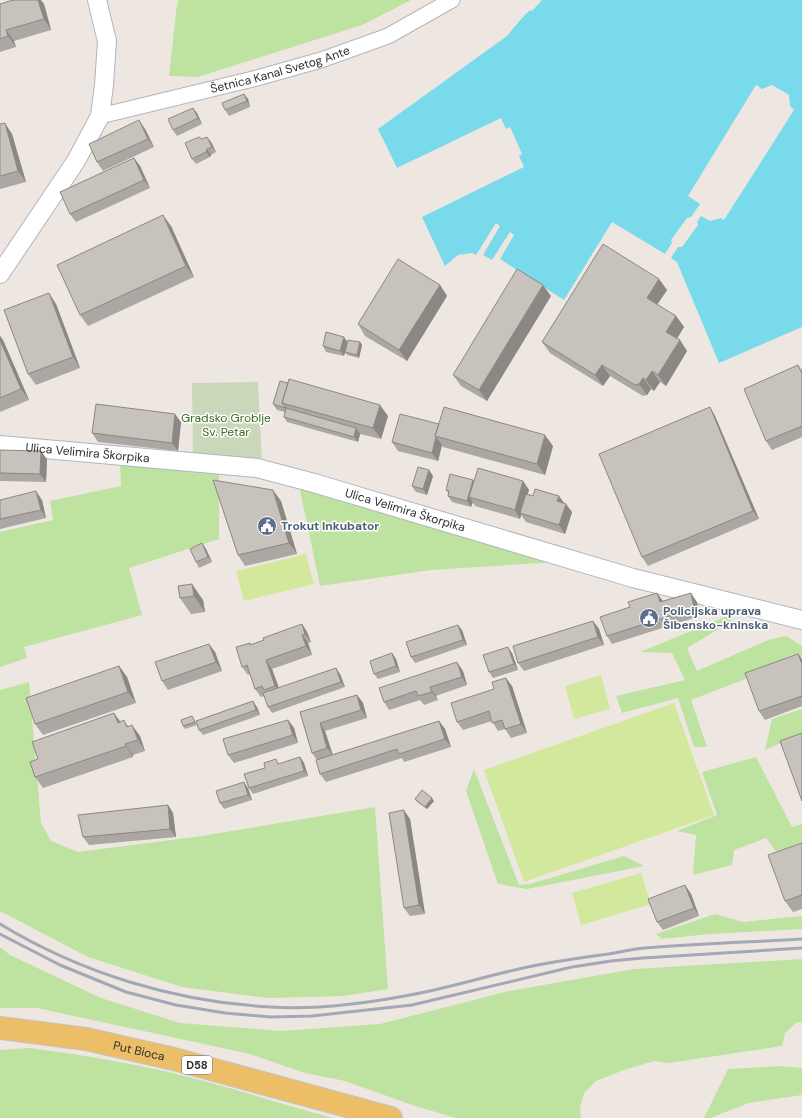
<svg xmlns="http://www.w3.org/2000/svg" width="802" height="1118" font-family="'DM Sans',sans-serif">
  <style>
    .green { fill: #bee2a0 }
    .cemetery { fill: #cbd7b9 }
    .pitch { fill: #d1e89d }
    .water { fill: #79daeb }
    .lines { fill: none; stroke-linecap: round; stroke-linejoin: round }
    .minor-casing { stroke: #b1b5bd; stroke-width: 17 }
    .tertiary-casing { stroke: #b1b5bd; stroke-width: 20 }
    .primary-casing { stroke: #c4c4c4; stroke-width: 24 }
    .minor { stroke: #fff; stroke-width: 15 }
    .tertiary { stroke: #fff; stroke-width: 18 }
    .primary { stroke: #ecbe68; stroke-width: 22 }
    .rail { stroke: #a3a8b7; stroke-width: 3 }
    .wall { fill: #aba7a2 }
    .shaded-wall { fill: #8b8884 }
    .building { fill: #c7c2bc; stroke: #8b8884 }
    .labels { text-anchor: middle; stroke-width: 3; stroke-linejoin: round; paint-order: stroke }
    .shield { fill: #fff; stroke: #6d6d6d; stroke-width: 1 }
    .shield-label { font-size: 11px; font-weight: bold; fill: #2e2e2e }
    .street-label { font-size: 12px; fill: #2e2e2e; stroke: #fff }
    .park-label { font-size: 12px; fill: #376a1e; stroke: #fff }
    .service-label { font-size: 12px; font-weight: bold; fill: #4e5e75; stroke: #fff; text-anchor: start }
  </style>
  <rect width="100%" height="100%" fill="#eee7e1"/>
  <path class="green" d="M179 0H411L362 25 198 77 169 76 177 4Z
    M120 462 219 474V539L129 568 142 615 24 647 27 658 0 667V532L53 520 50 501 121 486Z
    M299 485 555 562 431 570 320 586Z
    M730 615 732 621 687 648 697 671 768 640 786 636 802 646V657L691 700 707 747H694L678 698 622 713 616 696 685 680 672 653 640 652Z
    M29 682 41 823 51 841 78 852 202 836 375 807 388 989 343 996 268 998 182 987 88 957 0 911V690Z
    M802 709V734L765 750 772 719Z
    M756 757 792 827 802 824V845L777 853 766 838 734 850 732 865 693 875 696 835 677 831 717 815 702 772Z
    M474 769 519 885 530 884 624 856 644 866 527 889 498 884 466 791Z
    M715 914 743 922 802 916V929L709 934 662 939 656 934Z
    M0 947 10 955 101 998 180 1023 280 1031 380 1024 509 991 634 969 802 959V1023L797 1022 785 1033 782 1046 669 1063 654 1061 624 1070 596 1081 584 1093 580 1108 581 1118H456L412 1105 345 1081 305 1073 250 1054 37 1008H0Z
    M30 1048C92 1056 155 1067 215 1084 255 1095 294 1108 334 1118H0V1050Z
    M780 1066 802 1068V1095L749 1103 710 1118H704L728 1069Z"/>
  <path class="cemetery" d="M258 382 262 462 193 457 192 383Z"/>
  <path class="pitch" d="M306 554 314 584 244 601 236 571Z
    M601 675 610 709 574 719 565 686Z
    M674 703 714 815 524 882 484 770Z
    M641 873 651 904 581 925 572 893Z"/>
  <path class="water" d="M542 0H802V327L719 363 677 262 671 258 678 247H682L698 225 697 222 701 216 710 221 721 218 724 220 794 110 790 106 789 95 772 85 762 89 756 85 688 196 700 204 691 217 687 218 671 240 672 243 665 254 612 222 564 300 500 259 514 235 510 232 492 260 483 255 500 226 496 223 476 255 472 253 458 255 445 266 422 217 524 167 519 156 522 154 510 127 506 129 501 118 397 168 378 129 507 36 522 18 530 10 532 11Z"/>
  <g class="lines">
    <g class="minor-casing">
      <g id="minor">
        <path id="s1" d="M100 116 257 78 321 60 388 36 452 0"/>
      </g>
    </g>
    <g class="tertiary-casing">
      <g id="tertiary">
        <path d="M0 274 76 161 100 116 104 85 107 41 97 0"/>
        <path id="s2" d="M0 445 257 468 314 483 633 578 802 620"/>
      </g>
    </g>
    <g class="primary-casing">
      <g id="primary">
        <path id="s3" d="M0 1028 86 1039 174 1059 391 1118"/>
      </g>
    </g>
    <use href="#minor" class="minor"/>
    <use href="#tertiary" class="tertiary"/>
    <use href="#primary" class="primary"/>
    <path class="rail" d="M0 924C81 973 175 1002 270 1007 313 1010 368 1003 410 995 455 987 498 972 543 964 565 960 586 957 608 954 620 952 633 949 645 948 697 944 750 942 802 939
      M0 934 60 965 126 992 176 1005 225 1013 271 1017 312 1016 412 1005 572 967 611 961 643 958 802 948"/>
  </g>
  <path class="wall" d="M0 4H44L51 30 14 41 16 47 0 52Z
    M244 94 248 99 250 107 229 116 225 110Z
    M197 113 202 124 177 136 173 130Z
    M0 124 12 134 26 182 0 189Z
    M145 129 154 147 103 171 97 162Z
    M202 139 211 142 216 152 211 155 210 157 196 164 192 159Z
    M134 158 140 166 150 188 76 222 70 214Z
    M171 226 194 277 88 326 80 315Z
    M659 279 667 290 657 305 676 316 684 327 677 339 680 340 687 351 666 386 660 382 654 391 651 389 647 395 643 396 610 376 603 386 550 353 542 342Z
    M440 285 447 296 407 361 365 336 358 324Z
    M551 296 487 401 461 386 453 375Z
    M56 304 80 368 36 385 28 374Z
    M0 336 3 340 29 400 0 412Z
    M344 337 347 342H360L362 345 359 358 347 355 345 352 344 356 326 352 323 346Z
    M798 365 801 370 802 367V437L772 450 766 441Z
    M280 381 388 416 381 439 360 434 358 442 287 422 284 417 285 412 277 410 273 404Z
    M710 407 715 416 759 519 648 566 642 557Z
    M181 422 178 451 98 442 92 433Z
    M439 424 553 446 545 475 443 447 442 445 438 461 398 451 392 442Z
    M0 450 47 459 46 482 0 481Z
    M429 470 433 476 427 495 416 492 412 486Z
    M473 480 474 482 523 481 529 490 527 494 564 503 572 512 565 534 526 522 521 515 520 519 475 506 473 502 471 507 452 502 448 496 449 494 446 490Z
    M0 500H42L46 518 0 529Z
    M281 501 297 554 245 566 238 555Z
    M202 543 206 549 212 562 199 568 196 562Z
    M178 586 203 600 205 612 191 614 180 598Z
    M663 601 697 602 700 616 612 644 607 636Z
    M593 621 599 629 604 645 524 671 518 663Z
    M302 624 307 632 311 642 308 643 312 655 272 669 279 688 340 674 345 687 272 713 268 707 264 696 261 697 255 689 250 674 248 675 242 667 251 645 264 640Z
    M462 630 467 645 415 663 411 657Z
    M215 652 222 671 168 690 162 681Z
    M392 653 396 659 400 672 378 679 374 674Z
    M512 653 518 670 493 678 489 672Z
    M802 659V706L765 720 759 711Z
    M119 666 127 677 136 703 43 735 35 724Z
    M463 671 467 685 436 696 438 700 424 705 420 700 389 710 384 702Z
    M512 686 527 733 511 738 505 729 498 731 492 721 463 730 457 722Z
    M357 695 363 703 367 718 325 731 333 755 439 721 445 729 451 747 404 762 402 758 326 782 320 774 317 760 312 753 300 712Z
    M257 707 260 715 203 735 199 730Z
    M194 719 197 725 185 729 183 726Z
    M124 720 128 726 140 736 145 751 133 755V757L43 788 35 777 38 759Z
    M288 720 294 728 298 743 234 763 228 755Z
    M300 757 304 763 308 776 253 794 249 788 280 764Z
    M248 788 252 800 224 809 220 803Z
    M415 799 434 801 427 809 417 802Z
    M168 805 173 813 176 837 89 845 83 837Z
    M410 819 425 914 410 916 404 908Z
    M802 843V909L793 912 785 901Z
    M685 885 691 894 699 916 663 930 657 922Z"/>
  <path class="shaded-wall" d="M38 0H41L44 4 51 30 44 19Z
    M6 30 14 41 16 47 8 36Z
    M244 94 248 99 250 107 247 101Z
    M193 108 197 113 202 124 198 118Z
    M139 120 145 129 154 147 148 139Z
    M5 123 12 134 26 182 18 171Z
    M207 137 211 142 216 152 212 147Z
    M207 149 211 155 210 157 206 152Z
    M134 158 140 166 150 188 144 180Z
    M163 215 171 226 194 277 186 266Z
    M659 279 667 290 654 309 647 298Z
    M440 285 447 296 407 361 399 350Z
    M543 285 551 296 487 401 479 390Z
    M49 293 56 304 80 368 73 357Z
    M676 316 684 327 674 343 666 332Z
    M0 336 3 340 29 400 21 389 0 340Z
    M344 337 348 343 344 356 340 351Z
    M680 340 687 351 666 386 658 375Z
    M360 342 362 345 359 358 357 355Z
    M602 365 610 376 603 386 595 375Z
    M652 371 660 382 654 391 646 380Z
    M643 378 651 389 647 395 639 384Z
    M380 405 388 416 381 439 373 428Z
    M710 407 715 416 759 519 753 511Z
    M175 414 181 422 178 451 172 443Z
    M356 428 360 434 358 442 354 437Z
    M545 435 553 446 545 475 537 464Z
    M436 437 442 445 438 461 432 453Z
    M41 451 47 459 46 482 40 474Z
    M429 470 433 476 427 495 423 489Z
    M473 480 477 486 469 497 473 502 471 507 467 501Z
    M523 481 529 490 522 514 520 513 521 515 520 519 515 510Z
    M273 490 281 501 297 554 289 543Z
    M36 491 42 500 46 518 41 510Z
    M559 496 565 504 557 501Z
    M566 504 572 512 565 534 559 525Z
    M202 543 206 549 212 562 208 557Z
    M192 584 203 600 205 612 194 596Z
    M657 593 663 601 666 611 660 602Z
    M691 593 697 602 700 616 694 608Z
    M593 621 599 629 604 645 598 637Z
    M302 624 307 632 311 642 305 634Z
    M458 625 462 630 467 645 463 640Z
    M302 635 308 643 312 655 306 646Z
    M209 644 215 652 222 671 216 662Z
    M508 647 512 653 518 670 514 664Z
    M392 653 396 659 400 672 396 666Z
    M798 654 802 659V664Z
    M266 660 272 669 281 694 275 686Z
    M457 662 463 671 467 685 462 677Z
    M119 666 127 677 136 703 128 692Z
    M336 668 340 674 345 687 341 682Z
    M506 678 512 686 527 733 521 724Z
    M430 687 436 696 438 700 432 692Z
    M357 695 363 703 367 718 361 710Z
    M253 701 257 707 260 715 256 710Z
    M114 713 122 724 118 723Z
    M288 720 294 728 298 743 293 735Z
    M439 721 445 729 451 747 445 739Z
    M320 723 325 731 333 756 327 748Z
    M132 725 140 736 145 751 138 740Z
    M125 744 133 755V757L126 746Z
    M300 757 304 763 308 776 304 771Z
    M244 782 248 788 252 800 248 795Z
    M432 798 434 801 427 809 425 807Z
    M168 805 173 813 176 837 170 829Z
    M404 810 410 819 425 914 419 905Z
    M685 885 691 894 699 916 694 908Z"/>
  <path class="building" d="M13 0H38L44 19 6 30 8 36 0 39V4Z
    M244 94 247 101 225 110 222 103Z
    M193 108 198 118 173 130 168 119Z
    M139 120 148 139 97 162 89 144Z
    M5 123 18 171 0 176V124Z
    M199 137 202 139 207 137 212 147 207 149 206 152 192 159 185 143Z
    M134 158 144 180 70 214 60 192Z
    M163 215 186 266 80 315 57 265Z
    M603 244 659 279 647 298 676 316 666 332 680 340 658 375 652 371 646 380 643 378 639 384 635 385 602 365 595 375 542 342Z
    M398 259 440 285 399 350 358 324Z
    M517 269 543 285 479 390 453 375Z
    M49 293 73 357 28 374 4 310Z
    M326 332 344 337 340 351 323 346Z
    M0 340 21 389 0 398Z
    M348 340 360 342 357 355 345 352Z
    M798 365 802 374V426L766 441 744 389Z
    M289 379 380 405 373 428 282 403Z
    M280 381 288 383 282 403 286 408 273 404Z
    M96 404 175 414 172 443 92 433Z
    M444 407 545 435 537 464 435 436Z
    M710 407 753 511 642 557 599 454Z
    M286 408 356 428 354 437 284 417Z
    M400 414 439 424 435 436 436 437 432 453 392 442Z
    M0 450 41 451 40 474 0 473Z
    M418 467 429 470 423 489 412 486Z
    M478 468 523 481 515 510 469 497Z
    M450 474 473 480 467 501 448 496 449 491 446 490Z
    M213 480 273 490 289 543 238 555Z
    M535 489 559 496 557 501 566 504 559 525 520 513 526 494 533 496Z
    M36 491 41 510 0 519V500Z
    M202 543 208 557 196 562 190 549Z
    M192 584 194 596 180 598 178 586Z
    M657 593 660 602 691 593 694 608 607 636 600 617 630 607 628 602Z
    M593 621 598 637 518 663 513 646Z
    M302 624 305 634 302 635 306 646 266 660 275 686 264 690 262 686 255 689 247 665 242 667 236 647 250 643V645L264 640 263 638Z
    M458 625 463 640 411 657 406 642Z
    M209 644 216 662 162 681 155 662Z
    M508 647 514 664 489 672 483 655Z
    M392 653 396 666 374 674 370 661Z
    M798 654 802 664V696L759 711 745 673Z
    M457 662 462 677 430 687 432 692 418 696 416 691 384 702 379 688Z
    M119 666 128 692 35 724 26 698Z
    M336 668 341 682 268 707 263 693Z
    M506 678 521 724 505 729 502 720 492 723 489 711 457 722 451 703 494 689 492 682Z
    M357 695 361 710 320 723 327 748 312 753 300 712Z
    M253 701 256 710 199 730 196 721Z
    M114 713 118 723 124 720 127 727 132 725 138 740 125 744 126 746 35 777 30 762 38 759 32 742Z
    M192 716 195 722 183 726 181 720Z
    M288 720 293 735 228 755 223 739Z
    M439 721 445 739 399 754 397 749 320 774 316 760Z
    M802 733V801L780 741Z
    M300 757 304 771 249 788 244 774 265 768 264 763 276 759 278 764Z
    M244 782 248 795 220 803 216 791Z
    M422 790 432 798 425 807 415 799Z
    M168 805 170 829 83 837 78 815Z
    M404 810 419 905 404 908 389 813Z
    M802 843V895L785 901 768 855Z
    M685 885 694 908 657 922 648 899Z"/>
  <defs>
    <g id="civic-disc" transform="scale(1)"><circle r="9.5" fill="#5c6f8a" stroke="#fff"/><path d="M-.6-6.5H3V-4.5H.6V-3L4-1V1h2V6H-6V1h2V-1L-.6-3ZM-1.2 2.5V6h2.4V2.5Z" fill="#fff"/></g>
  </defs>
  <g fill-rule="evenodd">
    <use href="#civic-disc" x="267" y="526"/>
    <use href="#civic-disc" x="649" y="618"/>
  </g>
  <g class="labels">
    <rect class="shield" x="182" y="1056" width="30" height="18" rx="3"/>
    <g class="shield-label">
      <text x="197" y="1069">D58</text>
    </g>
    <g class="street-label">
      <text dy="4" stroke="none"><textPath href="#s1" startOffset="186">Šetnica Kanal Svetog Ante</textPath></text>
      <text dy="4" stroke="none"><textPath href="#s2" startOffset="88">Ulica Velimira Škorpika</textPath></text>
      <text dy="4" stroke="none"><textPath href="#s2" startOffset="412">Ulica Velimira Škorpika</textPath></text>
      <text dy="4" stroke="none"><textPath href="#s3" startOffset="141">Put Bioca</textPath></text>
    </g>
    <g class="park-label">
      <text x="226" y="422">Gradsko Groblje<tspan x="226" dy="14">Sv. Petar</tspan></text>
    </g>
    <g class="service-label">
      <text x="281" y="530">Trokut Inkubator</text>
      <text x="663" y="615">Policijska uprava<tspan x="663" dy="14">Šibensko-kninska</tspan></text>
    </g>
  </g>
</svg>
